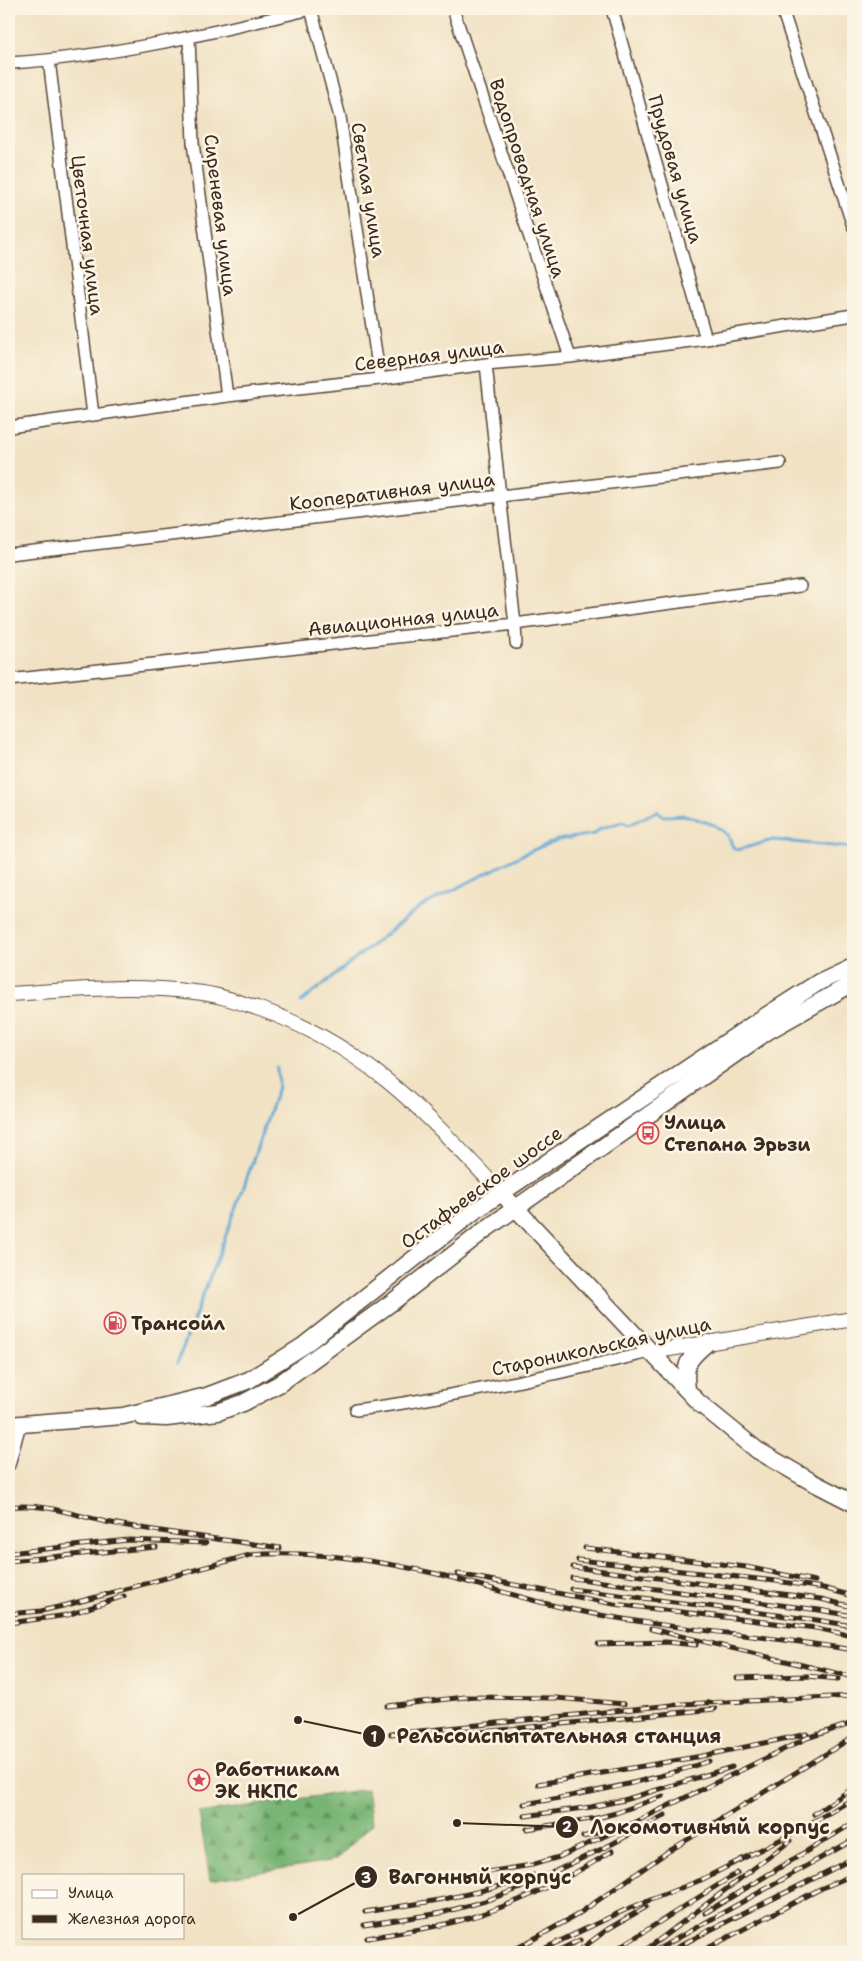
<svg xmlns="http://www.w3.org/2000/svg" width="862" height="1961" font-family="'Shantell Sans',sans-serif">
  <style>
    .forest { fill: url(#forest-firs); stroke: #5a7049 }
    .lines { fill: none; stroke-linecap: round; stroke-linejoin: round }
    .stream { stroke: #5ea8d6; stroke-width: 3 }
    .minor-casing { stroke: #564637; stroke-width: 14 }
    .tertiary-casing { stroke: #564637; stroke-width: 16 }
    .secondary-casing { stroke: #564637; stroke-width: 19 }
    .minor { stroke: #fff; stroke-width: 11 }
    .tertiary { stroke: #fff; stroke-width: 14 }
    .secondary { stroke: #fff; stroke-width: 16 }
    .rail-casing { stroke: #3b2a1e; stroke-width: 5 }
    .rail { stroke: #fcf5e5; stroke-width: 3; stroke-dasharray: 9; stroke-linecap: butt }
    .labels { text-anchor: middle; stroke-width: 5; stroke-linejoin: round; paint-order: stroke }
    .street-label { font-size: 19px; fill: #3b2a1e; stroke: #fcf5e5 }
    .poi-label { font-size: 19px; font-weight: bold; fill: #3b2a1e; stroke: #fcf5e5; text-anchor: start }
    .leader { fill: none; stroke: #3b2a1e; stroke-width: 2 }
    .callout-dot { fill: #3b2a1e; stroke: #fcf5e5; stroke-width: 2 }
    .mark-label { font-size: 15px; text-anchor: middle; font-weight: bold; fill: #fff }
    .callout-label { font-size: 20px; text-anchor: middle; font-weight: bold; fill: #3b2a1e; stroke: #fcf5e5; stroke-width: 5; stroke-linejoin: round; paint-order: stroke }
  </style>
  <defs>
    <pattern id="forest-firs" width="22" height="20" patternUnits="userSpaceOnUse" patternTransform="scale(1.25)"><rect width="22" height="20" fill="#78b574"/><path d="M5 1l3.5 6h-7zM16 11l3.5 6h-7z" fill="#64935f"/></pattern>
  </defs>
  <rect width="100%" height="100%" fill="#fcf5e5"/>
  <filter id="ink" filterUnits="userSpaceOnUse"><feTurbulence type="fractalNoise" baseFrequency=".02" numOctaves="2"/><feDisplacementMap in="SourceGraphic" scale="10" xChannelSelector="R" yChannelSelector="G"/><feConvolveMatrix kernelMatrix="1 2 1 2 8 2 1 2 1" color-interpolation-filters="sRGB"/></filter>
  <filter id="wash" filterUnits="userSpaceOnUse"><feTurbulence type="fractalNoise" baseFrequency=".0096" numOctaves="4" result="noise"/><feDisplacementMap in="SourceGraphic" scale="20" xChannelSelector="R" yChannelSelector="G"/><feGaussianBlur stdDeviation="1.12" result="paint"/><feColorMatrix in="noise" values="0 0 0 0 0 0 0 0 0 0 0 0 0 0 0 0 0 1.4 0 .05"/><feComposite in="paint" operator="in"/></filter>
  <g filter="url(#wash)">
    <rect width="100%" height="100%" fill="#f1e2c4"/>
    <path class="forest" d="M367 1789 372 1824 336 1860 210 1880 199 1813Z"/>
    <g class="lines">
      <path class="stream" d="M301 1002 420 907 524 854 557 840 594 834 601 828 622 822 629 825 657 811 664 816 685 815 714 825 728 835 733 847 737 850 773 840 853 848
        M177 1363 240 1198 278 1087 277 1068"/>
    </g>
  </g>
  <g filter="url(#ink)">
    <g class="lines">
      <g class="minor-casing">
        <path id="minor" d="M311 9 340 117 380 379
          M453 9 570 357
          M612 9 706 339
          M782 9 853 226
          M189 38 193 143 227 396
          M49 60 93 415
          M9 63C111 57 211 33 311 9
          M486 364 500 496 515 624 516 643
          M9 427 227 396 380 379 486 364 570 357 706 339 853 315
          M9 554 780 463
          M9 680 515 624 800 586
          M356 1410C456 1397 553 1374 651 1352
          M9 1465 20 1424"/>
      </g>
      <g class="tertiary-casing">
        <path id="tertiary" d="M9 994C71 990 132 984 194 992 216 994 236 1001 257 1008 364 1044 426 1113 501 1193
          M651 1352 853 1319"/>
      </g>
      <g class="secondary-casing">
        <path id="secondary" d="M508 1200 698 1402 757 1450 812 1482 853 1503
          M687 1390C684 1364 687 1360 707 1343
          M142 1417 166 1418 218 1412 243 1403 279 1384 395 1300 486 1229 768 1031 853 983
          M9 1425 123 1416 207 1396 249 1380 303 1346 472 1213 531 1173 761 1019 819 982 853 966"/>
      </g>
      <use href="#minor" class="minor"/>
      <use href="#tertiary" class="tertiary"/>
      <use href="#secondary" class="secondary"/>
      <g class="rail-casing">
        <path id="rail" d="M9 1507C41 1502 75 1515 106 1522 164 1533 222 1539 280 1548
          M585 1548 746 1567 815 1581
          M9 1553 128 1540 206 1543
          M578 1560 776 1581 823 1588 853 1596
          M9 1561 156 1547
          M573 1567 821 1599 853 1607
          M458 1574 614 1604 816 1628 853 1636
          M572 1578 819 1610 853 1616
          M571 1589 817 1620 853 1626
          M9 1614 41 1611 67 1605 250 1555C312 1550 376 1560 437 1574 480 1584 522 1599 565 1608 660 1629 758 1634 853 1650
          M9 1623 68 1615 124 1596
          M651 1629 853 1677
          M598 1644 666 1642 696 1645
          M737 1678 806 1676 838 1679
          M387 1706 465 1697 556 1698 624 1704
          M391 1734 682 1704 853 1696
          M419 1738 715 1709
          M538 1784 702 1756 807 1734
          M524 1804C587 1794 648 1782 709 1761
          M814 1814 853 1788
          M525 1816 591 1807 624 1800 732 1767
          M527 1829 597 1818 616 1813 663 1796
          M583 1837 609 1829
          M435 1880 532 1865 559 1857 629 1825 807 1738 853 1723
          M365 1912C423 1903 479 1895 533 1875
          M705 1913 853 1823
          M364 1925 441 1913 485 1901 518 1889 612 1844 665 1815
          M367 1938C396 1933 426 1929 454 1922 508 1909 566 1880 612 1851
          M510 1952 577 1915 666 1853 853 1737
          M537 1952 625 1910 701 1880 799 1830 853 1799
          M555 1952 580 1940
          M577 1952 608 1929 646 1907
          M612 1952 737 1873
          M643 1952 790 1841
          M653 1952 853 1840
          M669 1952C729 1918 793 1891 853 1858
          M700 1952 820 1889 853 1875"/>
      </g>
      <use href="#rail" class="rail"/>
    </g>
  </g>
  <defs>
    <g id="bus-ring" transform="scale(1.125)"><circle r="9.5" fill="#fcf5e5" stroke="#d1495b" stroke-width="1.5"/><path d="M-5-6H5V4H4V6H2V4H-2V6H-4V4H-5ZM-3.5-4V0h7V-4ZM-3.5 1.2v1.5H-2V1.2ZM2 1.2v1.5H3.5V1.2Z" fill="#d1495b"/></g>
    <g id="fuel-ring" transform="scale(1.125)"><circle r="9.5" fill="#fcf5e5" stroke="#d1495b" stroke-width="1.5"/><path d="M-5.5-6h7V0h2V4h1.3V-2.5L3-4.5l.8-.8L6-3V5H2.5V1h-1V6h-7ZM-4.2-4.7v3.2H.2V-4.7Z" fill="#d1495b"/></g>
    <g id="sight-ring" transform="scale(1.125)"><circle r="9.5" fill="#fcf5e5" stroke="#d1495b" stroke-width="1.5"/><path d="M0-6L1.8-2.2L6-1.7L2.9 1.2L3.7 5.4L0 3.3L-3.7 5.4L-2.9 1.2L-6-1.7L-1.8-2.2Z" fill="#d1495b"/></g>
  </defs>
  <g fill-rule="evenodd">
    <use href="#bus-ring" x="648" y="1133"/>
    <use href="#fuel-ring" x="115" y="1323"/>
    <use href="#sight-ring" x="199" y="1780"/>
  </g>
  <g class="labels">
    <g class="street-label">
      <text transform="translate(676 169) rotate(74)" y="7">Прудовая улица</text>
      <text transform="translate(528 178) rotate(72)" y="7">Водопроводная улица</text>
      <text transform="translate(369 190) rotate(81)" y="7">Светлая улица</text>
      <text transform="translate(221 215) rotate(83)" y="7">Сиреневая улица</text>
      <text transform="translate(88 235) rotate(83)" y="7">Цветочная улица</text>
      <text transform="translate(429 355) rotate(-7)" y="7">Северная улица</text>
      <text transform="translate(392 491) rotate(-7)" y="7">Кооперативная улица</text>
      <text transform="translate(403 619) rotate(-6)" y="7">Авиационная улица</text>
      <text transform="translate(481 1187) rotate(-36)" y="7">Остафьевское шоссе</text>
      <text transform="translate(601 1346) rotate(-12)" y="7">Староникольская улица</text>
    </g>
    <g class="poi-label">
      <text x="664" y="1129">Улица<tspan x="664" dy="22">Степана Эрьзи</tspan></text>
      <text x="131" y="1330">Трансойл</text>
      <text x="215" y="1776">Работникам<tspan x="215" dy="22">ЭК НКПС</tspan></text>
    </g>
  </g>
  <path class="leader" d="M298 1720L374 1736M457 1823L567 1827M293 1917L366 1877"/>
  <g class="callout-dot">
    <circle cx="298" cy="1720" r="5"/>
    <circle cx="457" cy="1823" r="5"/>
    <circle cx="293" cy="1917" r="5"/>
    <circle cx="374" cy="1736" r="12"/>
    <circle cx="567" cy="1827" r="12"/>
    <circle cx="366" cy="1877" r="12"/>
  </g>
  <g class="mark-label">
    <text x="374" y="1742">1</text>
    <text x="567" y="1832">2</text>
    <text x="366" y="1883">3</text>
  </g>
  <g class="callout-label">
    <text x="559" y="1743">Рельсоиспытательная станция</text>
    <text x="710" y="1834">Локомотивный корпус</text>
    <text x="480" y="1884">Вагонный корпус</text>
  </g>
  <rect width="862" height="1961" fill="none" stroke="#fcf5e5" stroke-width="30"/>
  <rect x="22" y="1874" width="162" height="65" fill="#fcf5e5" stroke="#afa495"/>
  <rect x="32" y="1890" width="25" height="8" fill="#ffffff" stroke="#afa495"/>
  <text x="68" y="1898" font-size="15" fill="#3b2a1e">Улица</text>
  <rect x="32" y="1915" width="25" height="8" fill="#3b2a1e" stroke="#afa495"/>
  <text x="68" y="1924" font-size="15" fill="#3b2a1e">Железная дорога</text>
</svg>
